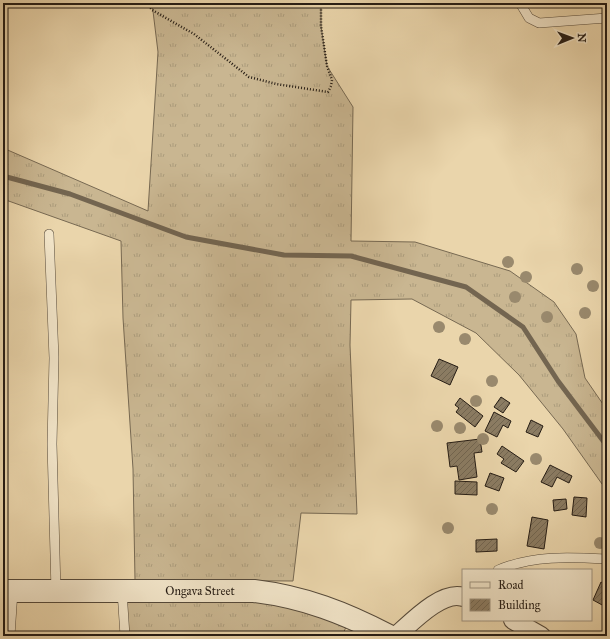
<svg xmlns="http://www.w3.org/2000/svg" width="610" height="639" font-family="'IM FELL Great Primer',serif">
  <style>
    .grass { fill: url(#grass-tufts); stroke: #776952 }
    .lines { fill: none; stroke-linecap: round; stroke-linejoin: round }
    .stream { stroke: #736550; stroke-width: 5 }
    .building { fill: url(#building-hatch); stroke: #251c14 }
    .service-casing { stroke: #564a3a; stroke-width: 10 }
    .minor-casing { stroke: #564a3a; stroke-width: 20 }
    .tertiary-casing { stroke: #564a3a; stroke-width: 24 }
    .path { stroke: #251c14; stroke-width: 2.5; stroke-dasharray: 1 2; stroke-linecap: butt }
    .service { stroke: #f1e4c8; stroke-width: 9 }
    .minor { stroke: #f1e4c8; stroke-width: 18 }
    .tertiary { stroke: #f1e4c8; stroke-width: 22 }
    .tree { fill: #99896d }
    .labels { text-anchor: middle; stroke-width: 4; stroke-linejoin: round; paint-order: stroke }
    .street-label { font-size: 12px; fill: #251c14; stroke: #f1e4c8 }
  </style>
  <defs>
    <pattern id="grass-tufts" width="24" height="20" patternUnits="userSpaceOnUse"><rect width="24" height="20" fill="#c9b691"/><path d="M3 7l-1-3M5 7V3M7 7l1-3M15 17l-1-3M17 17v-4M19 17l1-3" fill="none" stroke="#ac9c7c"/></pattern>
    <pattern id="building-hatch" width="6" height="6" patternUnits="userSpaceOnUse"><rect width="6" height="6" fill="#8b7c63"/><path d="M-1 1l2-2M0 6l6-6M5 7l2-2" fill="none" stroke="#716550"/></pattern>
  </defs>
  <rect width="100%" height="100%" fill="#ead5ab"/>
  <filter id="stains"><feTurbulence type="fractalNoise" baseFrequency=".005" numOctaves="4"/><feColorMatrix values="0 0 0 0 .2 0 0 0 0 .09 0 0 0 0 .02 0 0 0 .5 -.17"/></filter>
  <radialGradient id="worn" r=".72"><stop offset=".6" stop-color="#630" stop-opacity="0"/><stop offset="1" stop-color="#630" stop-opacity=".3"/></radialGradient>
  <path class="grass" d="M152 3H321V26L327 66 353 107 351 241 415 242 510 271 554 302 576 334 585 378 607 410V491L563 429 519 375 476 333 412 299 351 300 350 345 357 514 301 513 293 581 135 580 133 469 123 318 121 241 3 199V148L148 211 158 52Z
    M122 591H254L351 616 342 636H125Z"/>
  <g class="lines">
    <path class="stream" d="M3 176 70 194 186 237 284 255 351 256 466 287 523 327 558 381 607 446"/>
  </g>
  <path class="building" d="M439 359 458 367 450 385 431 376Z
    M501 397 510 403 503 413 494 407Z
    M460 398 483 416 475 427 456 412 459 408 455 405Z
    M494 412 511 421 508 428 503 425 497 437 485 431Z
    M531 420 543 426 538 437 526 432Z
    M480 439 482 452 474 453 477 477 459 480 457 466 450 467 447 443Z
    M502 446 524 461 516 472 501 463 504 459 497 454Z
    M550 465 572 476 569 483 557 477 552 487 541 482Z
    M490 473 504 478 499 491 485 486Z
    M455 481 477 482V495L455 494Z
    M574 497 587 498 586 517 572 515Z
    M566 499 567 509 554 511 553 500Z
    M532 517 548 520 544 549 527 546Z
    M497 539V551L476 552V540Z
    M601 582 607 585V599L604 606 593 600Z"/>
  <g class="lines">
    <g class="service-casing">
      <path id="service" d="M520 3 529 18 539 23 607 18
        M49 234 54 358 52 444 56 591
        M498 570C533 555 569 557 607 559
        M122 591 125 636
        M10 636 13 591"/>
    </g>
    <g class="minor-casing">
      <path id="minor" d="M513 620 541 636
        M396 636C411 623 442 590 463 597"/>
    </g>
    <g class="tertiary-casing">
      <path id="tertiary" d="M3 591H254C304 597 345 613 389 636"/>
    </g>
    <path class="path" d="M147 3 152 10 194 34 249 77 276 84 328 92 331 86 332 80 327 66 321 26V3"/>
    <use href="#service" class="service"/>
    <use href="#minor" class="minor"/>
    <use href="#tertiary" class="tertiary"/>
  </g>
  <g class="tree">
    <circle cx="508" cy="262" r="6"/>
    <circle cx="577" cy="269" r="6"/>
    <circle cx="526" cy="277" r="6"/>
    <circle cx="593" cy="286" r="6"/>
    <circle cx="515" cy="297" r="6"/>
    <circle cx="585" cy="313" r="6"/>
    <circle cx="547" cy="317" r="6"/>
    <circle cx="439" cy="327" r="6"/>
    <circle cx="465" cy="339" r="6"/>
    <circle cx="492" cy="381" r="6"/>
    <circle cx="476" cy="401" r="6"/>
    <circle cx="437" cy="426" r="6"/>
    <circle cx="460" cy="428" r="6"/>
    <circle cx="483" cy="439" r="6"/>
    <circle cx="536" cy="459" r="6"/>
    <circle cx="492" cy="509" r="6"/>
    <circle cx="448" cy="528" r="6"/>
    <circle cx="600" cy="543" r="6"/>
  </g>
  <g class="labels">
    <g class="street-label">
      <text x="200" y="595">Ongava Street</text>
    </g>
  </g>
  <rect width="610" height="639" fill="none" stroke="#ead5ab" stroke-width="16"/>
  <rect x="4" y="4" width="602" height="631" fill="none" stroke="#251c14" stroke-width="2"/>
  <rect x="8" y="8" width="594" height="623" fill="none" stroke="#251c14"/>
  <rect x="462" y="569" width="130" height="52" fill="#f1e4c8" stroke="#9f9480"/>
  <rect x="470" y="582" width="20" height="6" fill="#f1e4c8" stroke="#9f9480"/>
  <text x="498" y="589" font-size="12" fill="#251c14">Road</text>
  <rect x="470" y="599" width="20" height="12" fill="url(#building-hatch)" stroke="#9f9480"/>
  <text x="498" y="609" font-size="12" fill="#251c14">Building</text>
  <g transform="translate(572 38) rotate(89)" stroke="#f1e4c8" stroke-width="3" paint-order="stroke">
  <path d="M0-3L7 15L0 10L-7 15Z" fill="#251c14"/>
  <text y="-6" font-size="11" font-weight="bold" text-anchor="middle" fill="#251c14">N</text>
  </g>
  <rect width="100%" height="100%" filter="url(#stains)"/>
  <rect width="100%" height="100%" fill="url(#worn)"/>
</svg>
